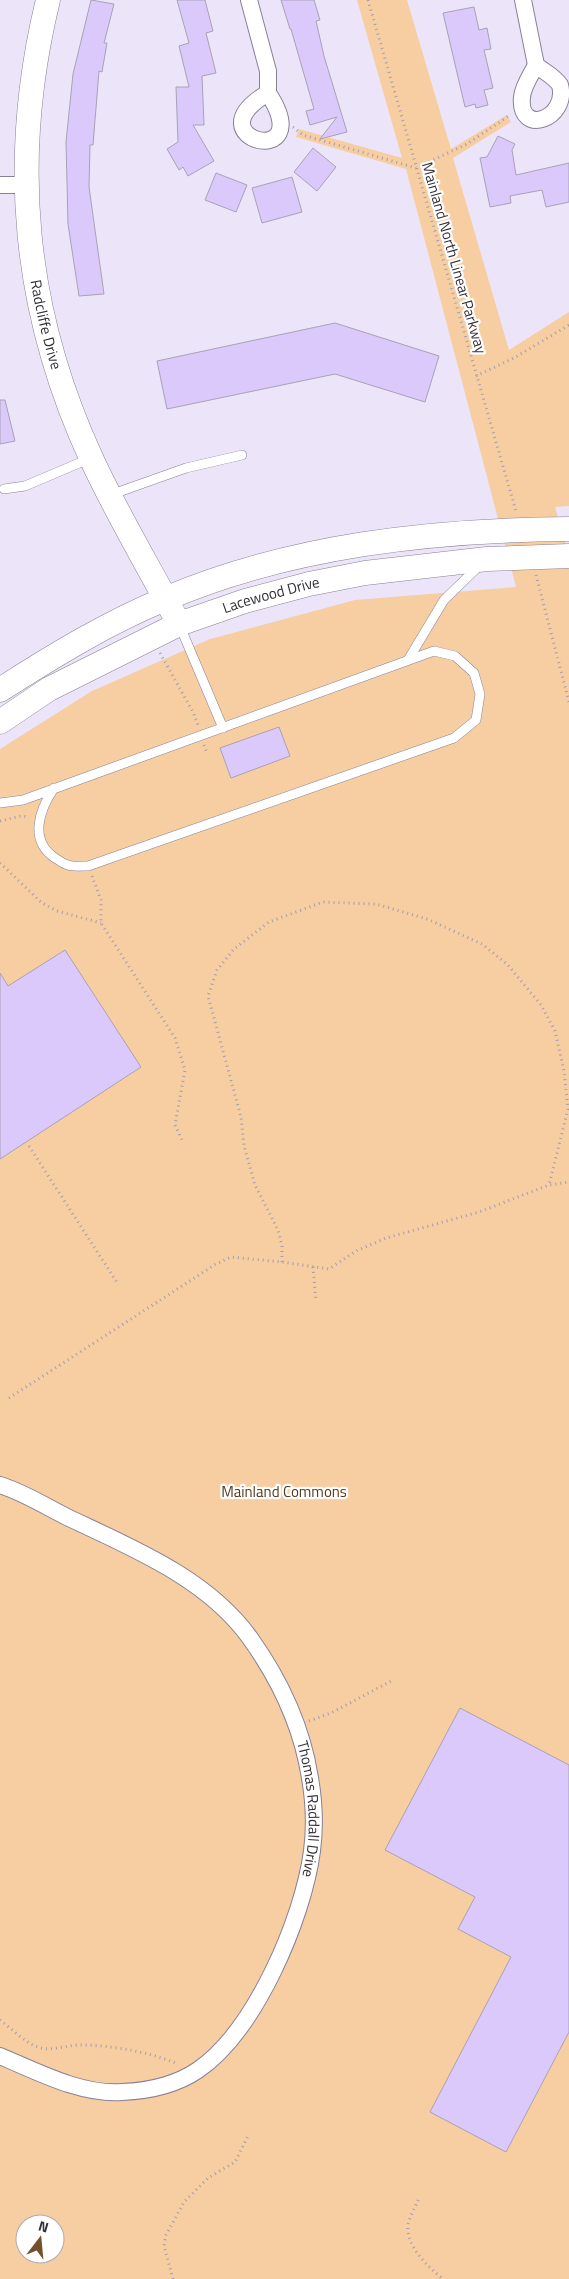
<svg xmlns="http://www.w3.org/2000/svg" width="569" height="2279" font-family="'Titillium Web',sans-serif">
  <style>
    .green { fill: #f7cda2; fill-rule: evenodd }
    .building { fill: #dbc9fb; stroke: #a8a2b5 }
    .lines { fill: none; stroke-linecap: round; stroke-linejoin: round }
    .lane-casing { stroke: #888194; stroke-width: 10 }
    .street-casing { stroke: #888194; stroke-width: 18 }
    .secondary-casing { stroke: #888194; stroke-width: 25 }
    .path { stroke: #a39ead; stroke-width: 3; stroke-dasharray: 1 4; stroke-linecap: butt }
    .lane { stroke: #fff; stroke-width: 9 }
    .street { stroke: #fff; stroke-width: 16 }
    .secondary { stroke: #fff; stroke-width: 24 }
    .labels { text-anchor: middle; stroke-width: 4.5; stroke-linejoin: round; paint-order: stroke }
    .street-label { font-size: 15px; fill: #333038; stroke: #fff }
    .park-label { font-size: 15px; fill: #55391a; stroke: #fff }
  </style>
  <rect width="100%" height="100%" fill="#ece5f9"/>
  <path class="green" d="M357 0H407L451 149 507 115 511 122 453 158 509 350 569 312V506L555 507 569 556V2279H0V749L92 691 210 639 355 600 516 587 406 169 296 137 299 129 402 158ZM25 2224H55V2254H25Z"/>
  <path class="building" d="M91 0 114 4 104 43H107L102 72 99 71 93 145H90L89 187 104 294 79 296 68 224 66 142 73 74Z
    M177 0H205L213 31 206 33 216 73 202 76 204 125H193L214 161 188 176 183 167 179 170 167 149 178 142 176 87H189L179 46 189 43Z
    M281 0H314L320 20 316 21 324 56 347 132 320 139 337 117 310 125 306 111 314 109 291 29H290Z
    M474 7 479 30 487 28 491 49 484 50 493 88 484 90 488 105 476 108 475 104 465 107 443 13Z
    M498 136 515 144 512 150 516 175 569 163V202L546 207 542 190 510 196 511 203 490 207 480 158 487 157Z
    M313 148 336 167 317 191 294 172Z
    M216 173 247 185 236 212 205 200Z
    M292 177 302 212 262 223 252 188Z
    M335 323 439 356 425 402 335 374 167 409 157 361Z
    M0 400H5L15 441 0 444Z
    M279 727 290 756 231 778 220 748Z
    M65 950 141 1067 0 1159V973L8 986Z
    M460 1708 569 1765V2032L506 2152 430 2112 511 1957 458 1929 475 1897 385 1850Z"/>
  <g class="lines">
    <g class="lane-casing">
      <path id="lane" d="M4 489 25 486 91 458
        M110 495 186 468 242 455
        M179 624 223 728
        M408 660 444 600 480 565
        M0 803 23 800 434 651 455 656 474 673 480 694 476 720 454 738 88 866C82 866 74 867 68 865 63 864 59 860 55 858 28 840 40 809 54 788"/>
    </g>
    <g class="street-casing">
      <g id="street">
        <path d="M249 0 268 71V93"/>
        <path d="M523 0 536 65"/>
        <path d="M536 65C543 71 554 76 560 85 569 119 518 137 522 97 523 86 531 75 536 65Z"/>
        <path d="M268 93C320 172 189 139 268 93Z"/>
        <path d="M0 185H26"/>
        <path id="s1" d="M0 1485C23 1492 45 1506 67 1517 132 1548 207 1578 250 1638 280 1680 302 1727 310 1778 314 1801 315 1828 312 1851 303 1919 255 2031 198 2070 176 2085 147 2091 122 2092 81 2095 38 2072 0 2056"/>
      </g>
    </g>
    <g class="secondary-casing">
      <g id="secondary">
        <path id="s2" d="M48 0C9 160 23 311 92 460 118 516 150 569 179 624"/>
        <path d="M0 690C53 656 107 623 165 599 292 545 433 530 569 529"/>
        <path id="s3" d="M0 722 49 689 179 624 245 601 309 584 365 573 487 559 569 556"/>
      </g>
    </g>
    <path class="path" d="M368 0 516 511
      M293 127 303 135 416 168 467 144 510 115
      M476 376 514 358 569 325
      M536 575 569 702
      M160 653 193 712 198 725
      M204 745 207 753
      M0 821 21 816 29 817
      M0 863 42 903 57 911 101 923
      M92 876 101 900V923L175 1038 185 1070 175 1125 182 1140
      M29 1146 118 1284
      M282 1262V1246L278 1230 255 1185 244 1146 241 1117 208 996 217 970 234 949 269 922 323 902 376 904 427 919 482 944 507 964 541 1005 555 1031 564 1071 568 1109 549 1185
      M313 1267 316 1301
      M9 1398 216 1264 231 1257 282 1262 329 1269 356 1251 386 1238 479 1212 549 1185 569 1182
      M309 1721 331 1713 393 1680
      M0 2020C12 2029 26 2044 41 2048 55 2051 69 2044 84 2045 115 2046 149 2052 178 2064
      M418 2200C415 2208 409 2217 408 2226 406 2246 428 2267 443 2279
      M173 2279 164 2246 166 2235 184 2202 208 2178 235 2162 248 2136"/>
    <use href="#lane" class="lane"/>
    <use href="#street" class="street"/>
    <use href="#secondary" class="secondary"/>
  </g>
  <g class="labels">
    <g class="street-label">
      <text transform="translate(454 258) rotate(74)" y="5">Mainland North Linear Parkway</text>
      <text dy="5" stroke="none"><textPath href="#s2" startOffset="328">Radcliffe Drive</textPath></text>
      <text dy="5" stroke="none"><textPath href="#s3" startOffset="301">Lacewood Drive</textPath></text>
      <text dy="5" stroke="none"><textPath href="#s1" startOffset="481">Thomas Raddall Drive</textPath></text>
    </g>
    <g class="park-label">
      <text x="284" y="1497">Mainland Commons</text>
    </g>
  </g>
  <g transform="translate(40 2239) rotate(16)"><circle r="24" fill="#ffffff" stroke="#adacaf"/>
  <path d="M0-4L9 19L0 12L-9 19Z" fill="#75512b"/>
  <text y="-8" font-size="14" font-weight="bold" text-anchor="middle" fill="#333038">N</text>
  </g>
</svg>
